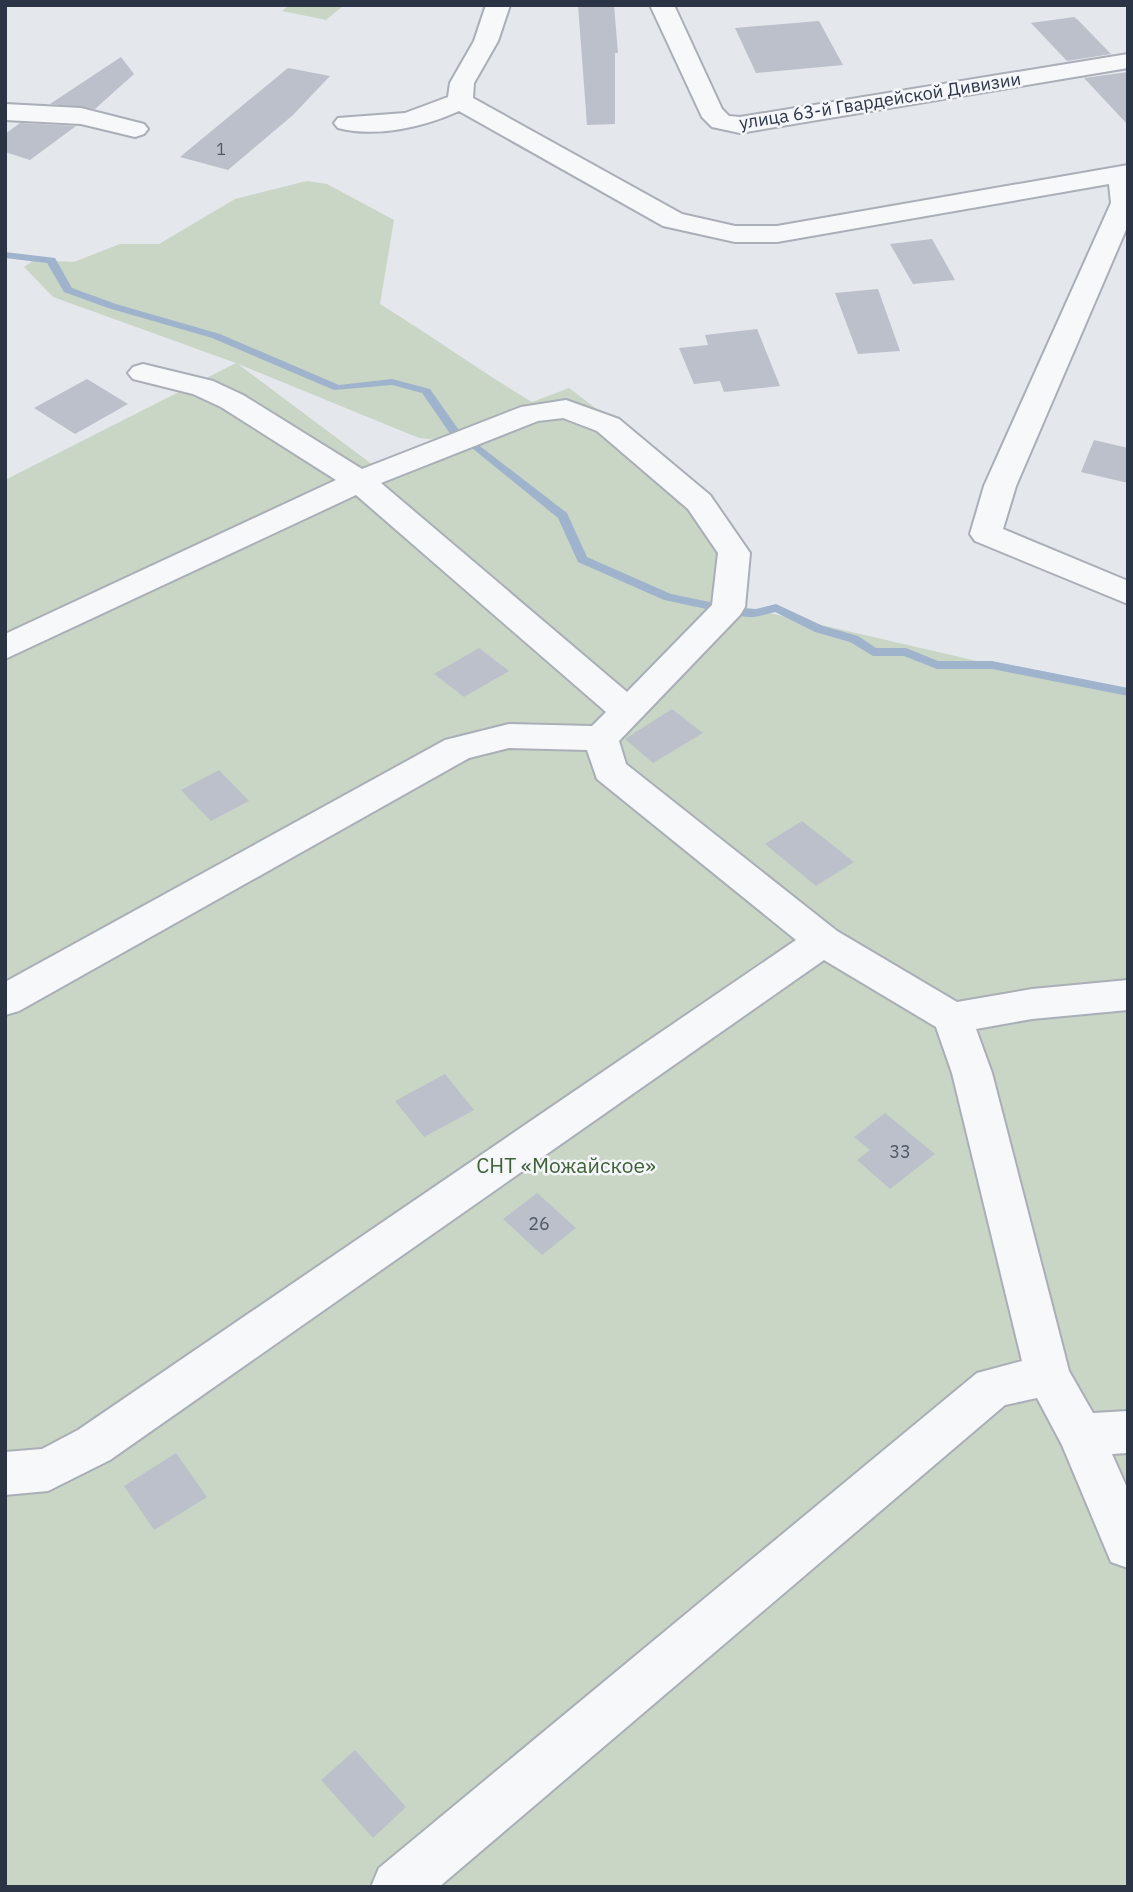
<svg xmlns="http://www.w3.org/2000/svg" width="1133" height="1892" font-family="'IBM Plex Sans',sans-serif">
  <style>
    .green { fill: #c9d6c5; fill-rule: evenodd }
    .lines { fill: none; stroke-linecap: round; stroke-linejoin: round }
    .stream { fill: #9fb4cc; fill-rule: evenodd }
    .building { fill: #bbc0ca }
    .minor-casing { stroke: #a9aeb7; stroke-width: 4 }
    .minor { fill: #f7f8fa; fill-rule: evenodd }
    .labels { text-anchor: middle; stroke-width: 5; stroke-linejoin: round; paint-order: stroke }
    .far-number-label { font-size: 16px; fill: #4f5766 }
    .far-street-label { font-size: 18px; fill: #2b3445; stroke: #f4f6f9 }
    .number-label { font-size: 18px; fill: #4f5766 }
    .park-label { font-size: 21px; fill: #3f6138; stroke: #f4f6f9 }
  </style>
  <rect width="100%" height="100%" fill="#e4e7ec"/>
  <path class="green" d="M289 5H344L326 20 282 11Z
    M307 181 327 184 394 220 380 304C432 336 480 371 532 402L569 388 705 491 735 605 1128 696V1887H5V480L236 363 53 297 24 267 34 260 74 262 120 244H159L235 199ZM238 364 419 438 437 440 373 465Z"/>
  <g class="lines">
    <path class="stream" d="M5 252 55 258 72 288 116 304 220 334 339 385 392 379 430 389 461 433 455 436 451 435 422 393 392 385 334 390 212 338 108 308 64 292 47 263 5 258Z
      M476 443 567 513 587 557 671 594 715 603 717 606 715 609 711 610 664 600 578 562 558 518 472 448V444Z
      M776 604 823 626 858 636 876 648H906L938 661H992L1128 688V696L992 669H937L904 656H873L850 642 815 632 775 612C761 616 745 621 733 612L739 608 756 609Z"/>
  </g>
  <path class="building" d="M578 5H614L618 53H615V124L587 125Z
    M1074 17 1078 20 1111 54 1067 61 1031 23Z
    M819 21 843 65 756 73 735 28Z
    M121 57 134 74 95 109 50 104Z
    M288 68 330 76 293 115 228 170 180 157Z
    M1128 72V125L1084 78Z
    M20 123 76 126 30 160 5 152V134Z
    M932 239 955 280 913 284 890 244Z
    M878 289 900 351 858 354 835 293Z
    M757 329 780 386 724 392 720 381 694 384 679 348 708 345 705 335Z
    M87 379 128 404 75 434 34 408Z
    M1094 440 1128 448V483L1081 472Z
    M479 648 509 671 464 697 434 674Z
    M672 709 703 733 653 763 625 739Z
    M219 770 249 801 211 821 181 790Z
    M802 821 854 862 816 886 765 844Z
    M445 1074 474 1110 424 1137 395 1101Z
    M885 1113 935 1154 890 1189 857 1160 870 1150 854 1137Z
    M537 1193 576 1228 542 1255 503 1219Z
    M176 1453 207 1497 154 1530 124 1486Z
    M355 1750 406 1807 373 1838 321 1780Z"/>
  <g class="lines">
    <g class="minor-casing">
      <path id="minor" d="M486 5H510L498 41 474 83 473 98 682 214 735 226H777L1128 165V225L1016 486 1003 529 1128 581V604L975 541 970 534 984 486 1111 203 1109 184 777 242H735L663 226 459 111C424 127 377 138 338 128L334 123 338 118 405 113 448 97 450 83 474 41Z
        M650 5H674L722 109 729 116 740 117 1128 54V68L740 133 712 127 702 117Z
        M5 104 81 108 144 124 148 129 144 134 135 137 81 124 5 120Z
        M143 364 213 381 243 395 362 469 521 407 566 400 619 419 710 495 750 553 745 607 740 615 619 741 626 764 837 931 957 1002 1032 989 1128 980V1010L1032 1019 976 1029 992 1073 1069 1371 1093 1413 1128 1411V1453L1112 1454 1128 1490V1568L1111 1562 1062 1445 1037 1398 1005 1405 439 1887H371L379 1868 977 1373 1022 1361 952 1073 936 1027 824 960 110 1460 48 1491 5 1495V1452L42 1449 78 1430 796 940 597 779 587 750 509 748 469 758 19 1011 5 1015V982L445 740 509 724 592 726 606 712 356 495 5 659V634L336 480 221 407 193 394 133 379 128 373 133 367ZM563 418 597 431 688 509 718 553 712 605 627 692 381 483 538 421Z"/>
    </g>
    <use href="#minor" class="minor"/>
  </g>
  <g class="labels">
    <g class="far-number-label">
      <text x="221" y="155">1</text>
    </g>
    <g class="far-street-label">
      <text transform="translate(880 101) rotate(-9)" y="6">улица 63-й Гвардейской Дивизии</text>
    </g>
    <g class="number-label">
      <text x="900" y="1158">33</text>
      <text x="539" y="1230">26</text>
    </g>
    <g class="park-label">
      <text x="566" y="1173">СНТ «Можайское»</text>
    </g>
  </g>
  <rect width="1133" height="1892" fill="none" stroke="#2b3445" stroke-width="14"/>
</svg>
